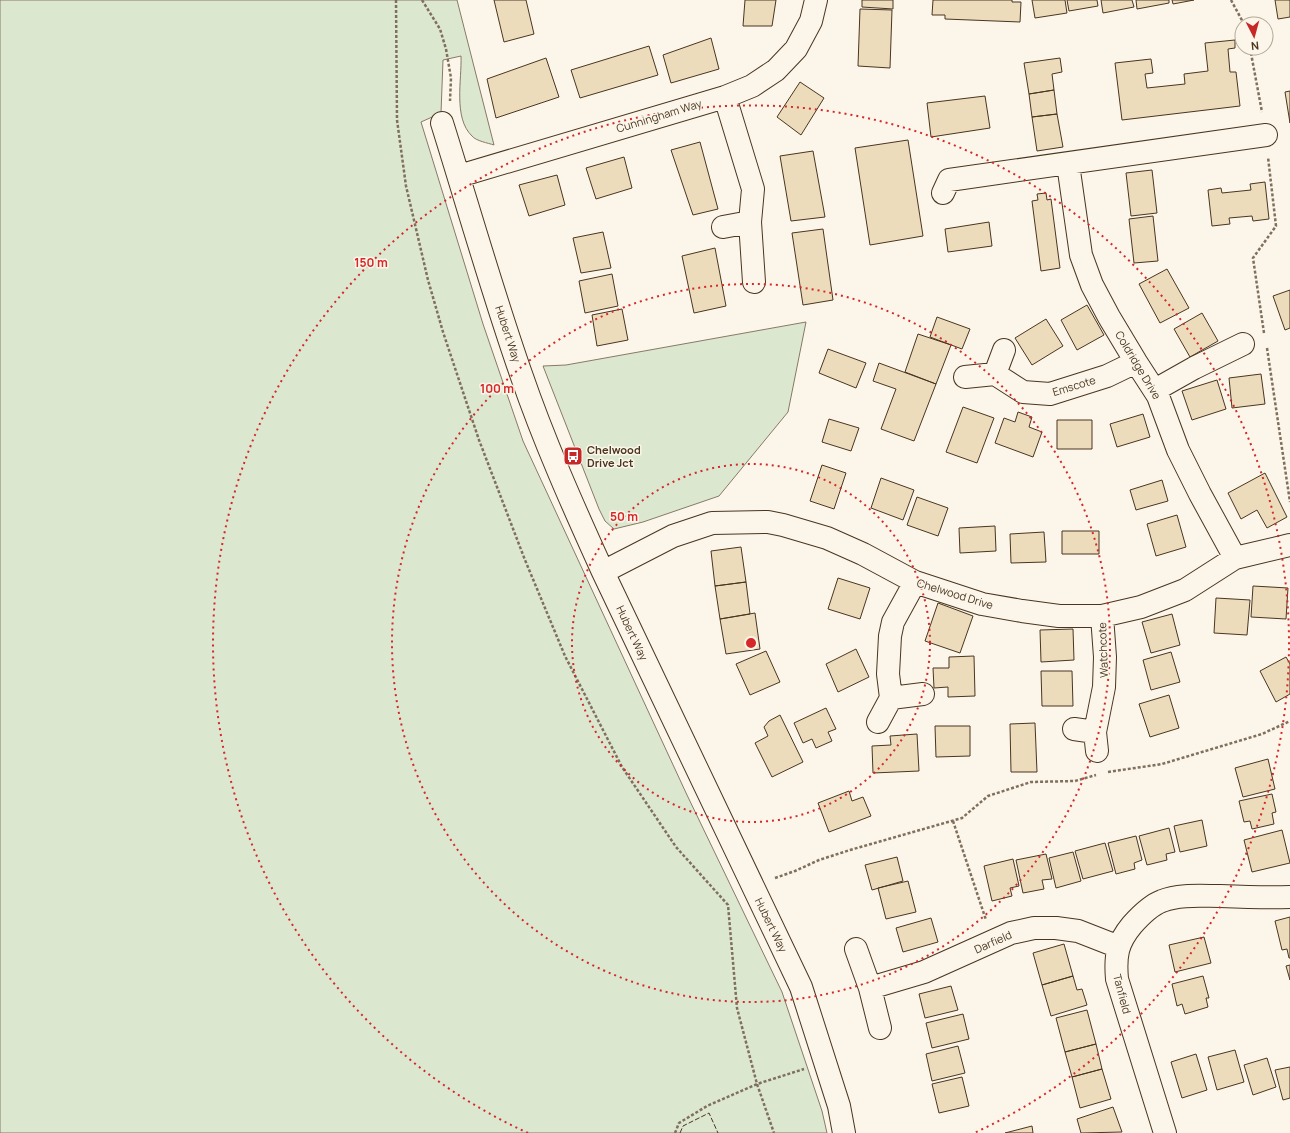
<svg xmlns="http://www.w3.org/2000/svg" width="1290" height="1133" font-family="Manrope,sans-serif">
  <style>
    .green { fill: #dce7d0; stroke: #887966 }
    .building { fill: #ecdcbc; stroke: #4a3520 }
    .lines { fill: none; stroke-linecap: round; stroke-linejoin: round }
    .minor-casing { stroke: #4a3520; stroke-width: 24 }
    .path { stroke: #7f6f5c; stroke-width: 2.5; stroke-dasharray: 3 2; stroke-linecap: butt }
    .minor { stroke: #fbf6e9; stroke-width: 22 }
    .fence { stroke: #4a3520; stroke-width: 1; stroke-dasharray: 5 2; stroke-linecap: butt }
    .ring { fill: none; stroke: #d62828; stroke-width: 2; stroke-dasharray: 2 4 }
    .labels { text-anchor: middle; stroke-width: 3; stroke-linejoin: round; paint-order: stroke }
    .street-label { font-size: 11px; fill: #4a3520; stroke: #fbf6e9 }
    .poi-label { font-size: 11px; font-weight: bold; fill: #4a3520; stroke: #fbf6e9; text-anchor: start }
    .centre { fill: #d62828; stroke: #fbf6e9; stroke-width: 2 }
    .ring-label { font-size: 12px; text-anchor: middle; font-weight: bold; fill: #d62828; stroke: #fbf6e9; stroke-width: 3; stroke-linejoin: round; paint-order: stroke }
  </style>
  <rect width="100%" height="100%" fill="#fbf6e9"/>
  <path class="green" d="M0 0H457L494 145C488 143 476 141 472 136 453 118 462 79 461 56L443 60 441 113 421 122 483 324 523 441 687 795 782 992 822 1111 827 1133H0Z
    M806 322 788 412 719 496 643 522 614 529 605 521 599 509 543 366 566 365Z"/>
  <path class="building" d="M494 0H526L534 34 504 42Z
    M745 0H776L772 26H743Z
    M862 0H893V9L862 7Z
    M933 0H1012V2H1021L1020 22 945 19V15H932Z
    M1032 0H1065L1067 13 1035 18Z
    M1067 0H1097L1098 6 1069 11Z
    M1101 0H1132L1134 7 1103 13Z
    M1136 0H1169V3L1137 9Z
    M1172 0H1194L1173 4Z
    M1275 0H1290V17L1278 19Z
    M860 9 892 10 890 68 858 66Z
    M711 38 719 69 671 83 663 55Z
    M1235 40V48L1228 49 1230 72H1236L1240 106 1122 120 1115 63 1151 59 1153 73 1145 74 1147 88 1185 84 1184 74 1208 71 1205 43Z
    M649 46 658 75 580 98 571 70Z
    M546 58 559 97 496 118 487 79Z
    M1060 58 1062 72 1052 74 1054 90 1029 94 1024 63Z
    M800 82 824 98 801 135 777 117Z
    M1054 90 1057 114 1032 117 1029 94Z
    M1290 91V123L1285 92Z
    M985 96 990 128 931 137 927 103Z
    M1057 114 1063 147 1037 151 1032 117Z
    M908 140 923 236 870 245 855 148Z
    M700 142 718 209 693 215 671 150Z
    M813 151 825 217 791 221 780 156Z
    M624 157 632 188 596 199 586 168Z
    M1152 170 1157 213 1131 216 1126 173Z
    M557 175 565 205 529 216 519 185Z
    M1265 182 1269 219 1253 221 1252 216 1229 218 1230 224 1212 226 1208 190 1221 188 1222 193 1251 190 1250 184Z
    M1046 193 1047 200 1051 199 1060 268 1041 271 1032 201 1038 200 1037 194Z
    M1153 216 1158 261 1134 263 1129 219Z
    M989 222 992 246 948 252 945 229Z
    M823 229 833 300 803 305 792 233Z
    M603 232 611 268 581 273 573 238Z
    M715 248 726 306 694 313 682 256Z
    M1167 269 1189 308 1160 323 1139 284Z
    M612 274 618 306 585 313 579 281Z
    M1290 290V328L1285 330 1273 296Z
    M1087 305 1104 335 1077 350 1061 320Z
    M622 309 628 340 597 346 592 315Z
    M1202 313 1218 341 1190 357 1174 329Z
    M937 317 970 329 962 349 930 337Z
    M1046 319 1063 346 1032 365 1015 338Z
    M918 334 951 345 936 384 905 372Z
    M828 349 866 363 856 388 819 373Z
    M879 363 936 384 914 441 881 429 896 389 873 381Z
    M1261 374 1265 404 1232 408 1229 378Z
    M1217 380 1226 409 1192 420 1182 391Z
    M963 407 994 418 977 463 946 452Z
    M1018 412 1032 417 1029 427 1042 432 1033 457 995 443 1004 418 1015 422Z
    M1143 414 1150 437 1117 447 1110 424Z
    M829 419 859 428 851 451 822 442Z
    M1057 420H1092V449H1057Z
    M822 465 846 473 834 509 810 501Z
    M1265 473 1287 517 1267 528 1257 510 1241 519 1228 493Z
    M881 478 914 490 903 520 871 508Z
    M1162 480 1168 501 1136 510 1130 490Z
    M917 497 948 508 938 536 907 525Z
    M1177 515 1186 547 1156 556 1147 524Z
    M995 526 996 551 960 553 959 528Z
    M1062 531H1099V554H1062Z
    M1044 532 1046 562 1011 563 1010 534Z
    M741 547 746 582 715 586 711 551Z
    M838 578 870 588 860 619 828 609Z
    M746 582 750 614 720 619 715 586Z
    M1253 586 1288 588 1286 619 1251 617Z
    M1216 598 1250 600 1247 635 1214 633Z
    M938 603 973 616 960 653 925 641Z
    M755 613 760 649 726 654 720 619Z
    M1172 614 1180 645 1151 653 1142 622Z
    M1073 629 1074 660 1041 662 1040 630Z
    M856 649 869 677 838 692 826 664Z
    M766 651 780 682 750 695 736 664Z
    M1171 652 1180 682 1151 690 1143 660Z
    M974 656 975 696 948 697V687L934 688 933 668H949V657Z
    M1286 657 1290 664V694L1276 702 1260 671Z
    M1041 671H1072L1073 706H1042Z
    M1169 695 1179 728 1150 737 1139 704Z
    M826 708 836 729 828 732 832 741 816 748 812 739 803 743 794 723Z
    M780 715 803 762 772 777 755 743 768 736 764 727 769 721Z
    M1035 723 1037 772H1011L1010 724Z
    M935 726H970V756L936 757Z
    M917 734 919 771 873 773 872 746 891 745 890 736Z
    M1268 759 1275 789 1243 797 1235 768Z
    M849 791 852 801 863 797 871 816 829 832 818 803Z
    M1272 794 1276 812 1272 813 1274 824 1252 829 1250 821 1244 822 1239 801Z
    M1202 820 1207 846 1180 852 1174 826Z
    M1169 828 1175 852 1166 854 1167 860 1147 865 1139 836Z
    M1282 830 1290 863 1252 872 1244 840Z
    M1136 836 1142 860 1134 863 1135 869 1116 874 1108 843Z
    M1105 843 1113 871 1083 879 1075 851Z
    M1073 852 1081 881 1056 888 1049 858Z
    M1046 854 1052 879 1042 880 1044 889 1023 893 1016 860Z
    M897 857 903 881 872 890 865 865Z
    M1013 859 1019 886 1010 888 1012 896 992 901 984 866Z
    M908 881 916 912 886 919 878 888Z
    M1290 917V958H1289L1287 949 1282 950 1275 921Z
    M931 918 938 942 903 952 896 928Z
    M1204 937 1211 963 1175 972 1169 945Z
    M1064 944 1073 976 1042 985 1033 953Z
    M1290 965V980L1286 966Z
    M1073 976 1077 990 1082 989 1087 1005 1051 1016 1042 985Z
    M1203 976 1209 998H1206L1208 1007 1185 1014 1182 1004 1177 1006 1172 984Z
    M951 986 958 1010 925 1018 919 994Z
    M1087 1010 1096 1044 1065 1052 1056 1018Z
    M963 1014 969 1039 932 1048 926 1023Z
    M1096 1044 1102 1069 1072 1077 1065 1052Z
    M958 1046 965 1073 932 1081 926 1054Z
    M1235 1050 1244 1082 1217 1090 1208 1057Z
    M1196 1054 1207 1090 1182 1098 1171 1062Z
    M1267 1058 1276 1087 1253 1095 1244 1065Z
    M1290 1067V1098L1283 1100 1275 1070Z
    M1102 1069 1111 1099 1080 1108 1072 1077Z
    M962 1077 969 1106 939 1113 932 1084Z
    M1113 1107 1122 1132 1081 1133 1077 1119Z
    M1032 1126 1033 1133H1005Z"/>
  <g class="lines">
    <g class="minor-casing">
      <path id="minor" d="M725 97 753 189 750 222 754 282
        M442 123C468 206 492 291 521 374 544 441 573 506 603 572L801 987 839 1106 844 1133
        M1068 164 1081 255 1092 285 1109 317 1136 362 1158 396 1178 450 1200 494 1235 558
        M459 176 725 97 752 86 776 70 796 49 811 21 816 0
        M943 193 949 180 1266 135
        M723 227 750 222
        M995 374 1004 350
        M965 377 995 374 1023 392 1050 394 1107 376 1136 362
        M1155 390 1194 368 1243 344
        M603 572 673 536 712 523 768 522 783 525 827 538 863 554 915 582 982 604 1022 611 1059 616H1102L1141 607 1185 590 1235 558 1290 545
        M891 698 923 694
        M878 722 891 698 888 674 890 636 893 622 915 582
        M1074 729 1095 732
        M1097 751 1095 732 1104 687 1105 657 1102 616
        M856 949 870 988 880 1028
        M870 988 924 972 1011 933 1034 928H1056L1078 931 1119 947
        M1165 1133 1117 979C1115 956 1117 943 1132 925 1140 916 1151 905 1162 901 1179 894 1202 896 1220 896 1243 897 1267 898 1290 897"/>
    </g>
    <path class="path" d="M396 0 397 120 406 186 428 280 443 332 479 440 525 560 565 656 622 767 676 847 728 905 737 1008 757 1084 774 1133
      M422 0 440 29 446 49 451 78 450 101
      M1231 0 1244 24
      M1250 48 1262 112
      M1264 333 1253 258 1276 226 1268 157
      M1267 348 1290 502
      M1108 772 1162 764 1262 734 1290 721
      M953 821 986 920
      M775 878 795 871 819 860 850 850 962 818 988 796 1031 782 1075 781 1096 775
      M675 1133 679 1123 707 1106 757 1084 804 1069"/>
    <use href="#minor" class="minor"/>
    <path class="fence" d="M680 1133 683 1126 709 1113 718 1133"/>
  </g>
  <g class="ring">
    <circle cx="751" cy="643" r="179"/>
    <circle cx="751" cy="643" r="359"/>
    <path d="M528 1133A538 538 0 1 1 974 1133"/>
  </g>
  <defs>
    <g id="bus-square" transform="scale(1)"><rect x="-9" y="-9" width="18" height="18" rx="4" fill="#c62828" stroke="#fbf6e9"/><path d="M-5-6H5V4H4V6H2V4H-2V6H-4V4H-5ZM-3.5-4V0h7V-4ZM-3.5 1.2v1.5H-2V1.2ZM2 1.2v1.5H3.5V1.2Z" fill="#fff"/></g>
  </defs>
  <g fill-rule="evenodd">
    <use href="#bus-square" x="573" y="456"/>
  </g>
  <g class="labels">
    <g class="street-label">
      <text transform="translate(659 116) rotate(-17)" y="4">Cunningham Way</text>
      <text transform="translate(508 334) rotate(72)" y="4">Hubert Way</text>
      <text transform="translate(1138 365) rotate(59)" y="4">Coldridge Drive</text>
      <text transform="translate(1074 386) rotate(-17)" y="4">Emscote</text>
      <text transform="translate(955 594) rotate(17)" y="4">Chelwood Drive</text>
      <text transform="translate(632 633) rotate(65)" y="4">Hubert Way</text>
      <text transform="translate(1103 650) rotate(-92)" y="4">Watchcote</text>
      <text transform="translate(771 925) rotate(64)" y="4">Hubert Way</text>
      <text transform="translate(993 942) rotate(-24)" y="4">Darfield</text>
      <text transform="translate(1122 994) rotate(75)" y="4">Tanfield</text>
    </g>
    <g class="poi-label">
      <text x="587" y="454">Chelwood<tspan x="587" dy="13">Drive Jct</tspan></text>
    </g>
  </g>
  <circle cx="751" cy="643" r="6" class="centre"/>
  <g class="ring-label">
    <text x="371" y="267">150 m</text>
    <text x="497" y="393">100 m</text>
    <text x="624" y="521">50 m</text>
  </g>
  <g transform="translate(1254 36) rotate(174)"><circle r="19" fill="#fbf6e9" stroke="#b4a999"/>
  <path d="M0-3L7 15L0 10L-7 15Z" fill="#c62828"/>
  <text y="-6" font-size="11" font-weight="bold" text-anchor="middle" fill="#4a3520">N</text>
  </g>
</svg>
